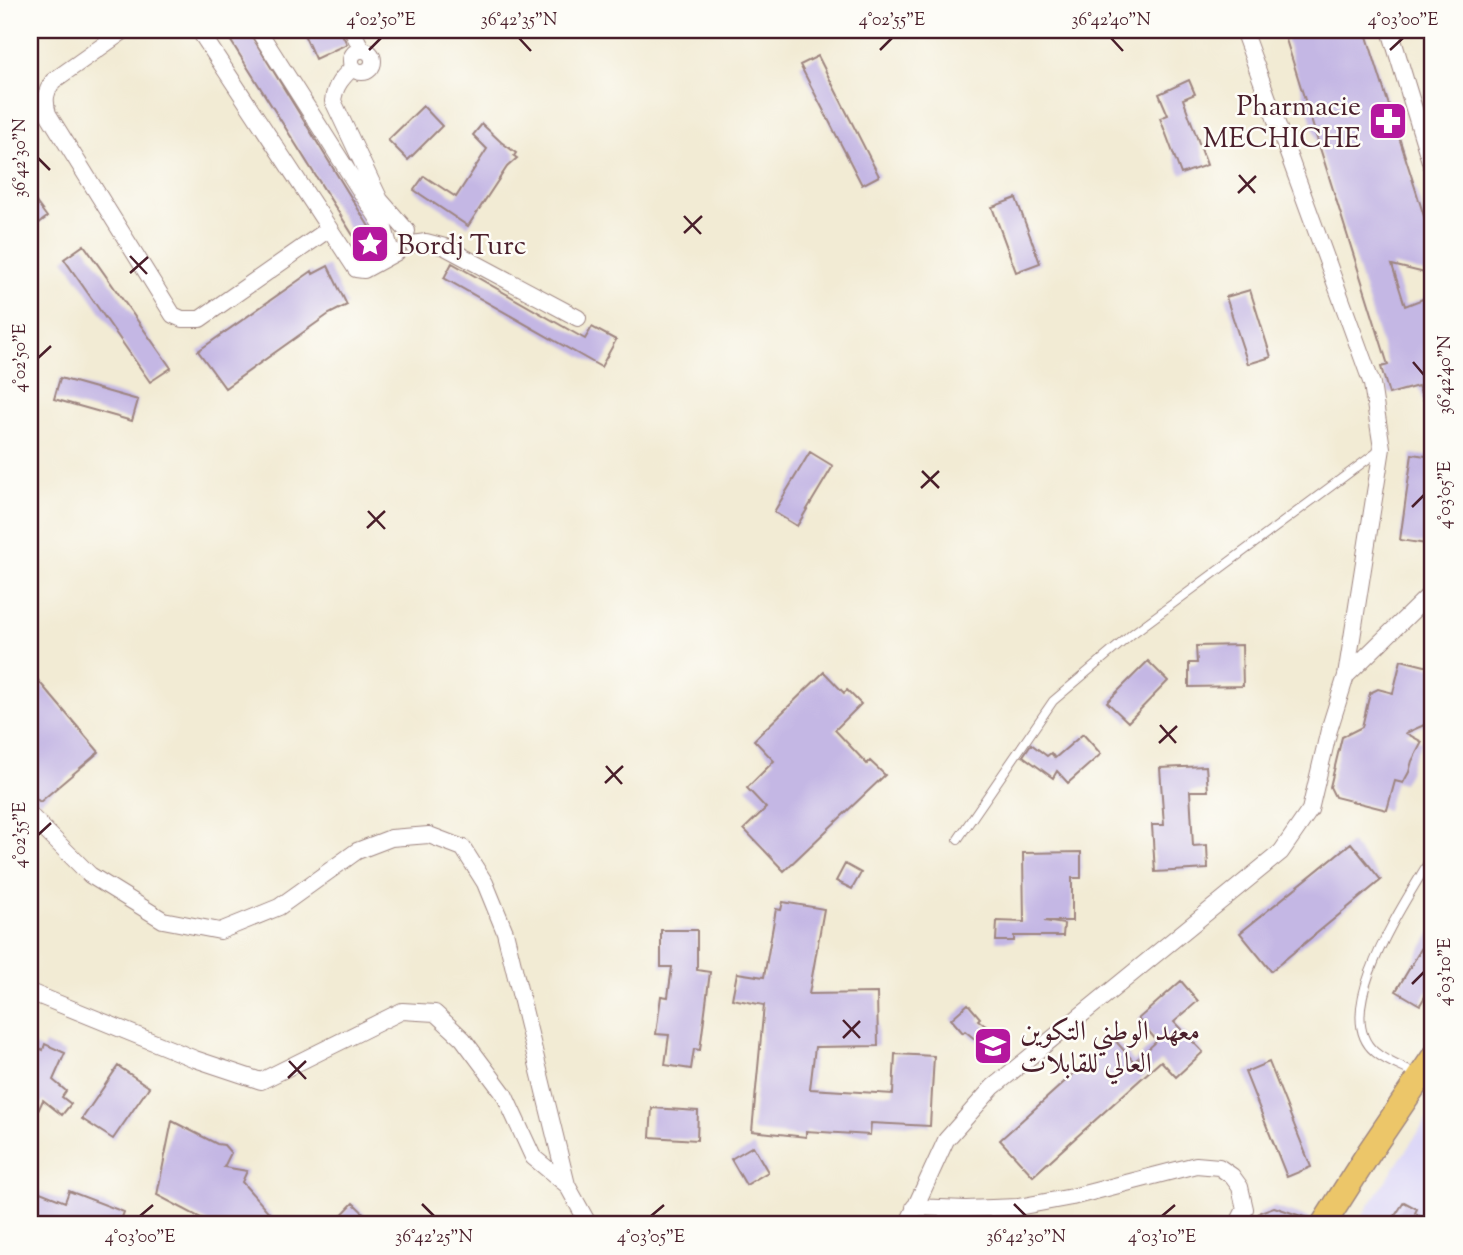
<svg xmlns="http://www.w3.org/2000/svg" width="1463" height="1255" font-family="'Sorts Mill Goudy',Amiri,serif">
  <style>
    .built { fill: #dbd6f7 }
    .building { fill: #c4b7e4 }
    .lines { fill: none; stroke-linecap: round; stroke-linejoin: round }
    .lane-casing { stroke: #9e8580; stroke-width: 10 }
    .street-casing { stroke: #9e8580; stroke-width: 18 }
    .primary-casing { stroke: #9e8580; stroke-width: 27 }
    .lane { stroke: #fff; stroke-width: 8 }
    .street { stroke: #fff; stroke-width: 16 }
    .primary { stroke: #ecc669; stroke-width: 24 }
    .ticks { fill: none; stroke: #4a1f2b; stroke-width: 2.5 }
    .labels { text-anchor: middle; stroke-width: 5; stroke-linejoin: round; paint-order: stroke }
    .poi-label { font-size: 28px; fill: #4a1f2b; stroke: #fdfcf7; text-anchor: start }
    .neatline { fill: none; stroke: #4a1f2b; stroke-width: 2.5 }
    .ticks-label { font-size: 18px; text-anchor: middle; fill: #4a1f2b }
  </style>
  <rect width="100%" height="100%" fill="#fdfcf7"/>
  <filter id="ink" filterUnits="userSpaceOnUse"><feTurbulence type="fractalNoise" baseFrequency=".0143" numOctaves="2"/><feDisplacementMap in="SourceGraphic" scale="14" xChannelSelector="R" yChannelSelector="G"/><feConvolveMatrix kernelMatrix="1 2 1 2 8 2 1 2 1" color-interpolation-filters="sRGB"/></filter>
  <filter id="wash" filterUnits="userSpaceOnUse"><feTurbulence type="fractalNoise" baseFrequency=".00686" numOctaves="4" result="noise"/><feDisplacementMap in="SourceGraphic" scale="28" xChannelSelector="R" yChannelSelector="G"/><feGaussianBlur stdDeviation="1.57" result="paint"/><feColorMatrix in="noise" values="0 0 0 0 0 0 0 0 0 0 0 0 0 0 0 0 0 1.4 0 .05"/><feComposite in="paint" operator="in"/></filter>
  <g filter="url(#wash)">
    <rect width="100%" height="100%" fill="#f2ebd4"/>
    <path class="built" d="M1433 1110V1225H1356Z"/>
    <g id="blocks">
      <path class="building" d="M224 30H248L376 238 361 248Z
        M302 30H340L347 44 315 59Z
        M1283 30H1365L1430 235 1433 233V275L1392 265 1405 306 1433 295V423L1418 386 1389 394 1381 367 1388 365Z
        M818 56 879 176 862 185 800 65Z
        M1189 80 1195 94 1183 99 1207 165 1181 174 1160 118 1168 115 1159 94Z
        M423 106 442 126 408 160 388 140Z
        M482 124 501 142 516 153 514 156 517 158 507 167 468 226 414 190 424 176 456 197 487 149 473 135Z
        M30 194 47 217 30 230Z
        M1016 198 1040 263 1016 272 992 207Z
        M84 245 171 368 150 382 64 259Z
        M452 263 585 339 592 327 616 340 601 367 444 278Z
        M328 266 347 305 329 314 225 388 198 351 312 271 313 274Z
        M1250 290 1271 357 1248 364 1226 297Z
        M60 378 138 400 132 421 54 399Z
        M810 452 833 466 797 526 774 512Z
        M1412 454 1433 457V545L1400 540Z
        M1242 645 1243 686 1189 687V663H1197L1196 646Z
        M1401 660 1433 668V721L1406 733 1422 742 1412 761 1409 772 1403 783 1395 781 1387 810 1335 797 1330 787 1342 737 1362 727 1370 693 1378 689 1393 693Z
        M1148 661 1168 681 1128 722 1107 702Z
        M30 671 99 752 40 802 30 793Z
        M824 672 844 693 847 690 861 704 835 730 867 764 870 761 885 775 784 871 744 829 766 808 747 788 774 761 754 740Z
        M1083 734 1101 754 1068 783 1057 771 1053 778 1023 756 1031 744 1047 756 1051 753 1055 758Z
        M1206 766 1208 791H1190L1193 846 1207 845 1208 869 1155 872 1152 825H1164L1160 768Z
        M1351 843 1381 880 1271 971 1240 933Z
        M1081 852V878H1072V921H1044L1064 924 1063 936H1014V941H996L997 921 1024 922 1023 853Z
        M845 864 861 873 852 889 836 881Z
        M783 902 824 909 809 994 877 993 878 1046 815 1047 810 1089 893 1094 895 1054 934 1056 930 1126 871 1123 870 1135 806 1131V1137L752 1131 764 1005 732 999 737 973 764 977 776 909 781 910Z
        M1433 929V983L1420 1005 1396 991Z
        M661 930H697V970L710 972 700 1050 694 1049 691 1069 665 1065 669 1035 656 1034 661 996 668 997 672 967H661Z
        M1181 981 1198 1001 1174 1022 1203 1052 1176 1077 1161 1061 1033 1176 1000 1140 1113 1038 1134 1062 1157 1041 1138 1019Z
        M968 1004 980 1018 978 1020 992 1031 981 1044 965 1031 963 1033 951 1019Z
        M30 1044 43 1050 45 1044 65 1053 53 1080 66 1091 62 1097 71 1104 62 1115 43 1100 30 1128Z
        M1269 1062 1311 1167 1287 1177 1245 1072Z
        M118 1066 149 1087 113 1139 82 1119Z
        M652 1108 698 1111 697 1140 650 1137Z
        M172 1121 217 1144 224 1145 231 1153 224 1167 247 1171 242 1182 280 1225H214L157 1195Z
        M753 1146 768 1172 746 1185 731 1159Z
        M30 1188 65 1202 69 1191 124 1212 119 1225H30Z
        M1404 1202 1417 1209 1415 1213 1433 1225H1389Z
        M353 1203 376 1225H332Z
        M1274 1207 1310 1219 1308 1225H1253L1260 1212Z"/>
    </g>
  </g>
  <g filter="url(#ink)">
    <use href="#blocks" fill-opacity="0" stroke="#9e8580" stroke-width="2"/>
    <g class="lines">
      <g class="lane-casing">
        <path id="lane" d="M958 839 1053 701 1132 634 1380 450
          M1418 1075C1405 1068 1386 1062 1375 1052 1327 1012 1411 895 1433 854"/>
      </g>
      <g class="street-casing">
        <path id="street" d="M125 30 53 81C45 93 44 100 48 114L173 315 182 319H200L329 229
          M199 30 356 269 364 270 397 252
          M258 30 384 228 389 245
          M352 30 362 50
          M1243 30 1372 384 1382 448 1346 676
          M1390 30 1433 171
          M351 61a11 11 0 1 1 22 0a11 11 0 1 1-22 0Z
          M353 67C342 78 335 85 333 101L380 200 407 231
          M412 244 426 242 445 247 578 318
          M30 815 90 875 163 920 220 931 279 907 357 851 391 838 429 835 463 848 485 883 505 932 567 1185
          M30 992 195 1059 261 1081 402 1011 435 1013 463 1039 504 1094 533 1157 567 1185 589 1225
          M914 1207 966 1209 1018 1207 1072 1197 1196 1165 1219 1167 1232 1176 1240 1187 1245 1209 1237 1225
          M907 1225 946 1140 993 1087 1281 852 1310 810 1329 730 1346 676 1433 591"/>
      </g>
      <g class="primary-casing">
        <path id="primary" d="M1323 1225 1370 1151 1433 1058"/>
      </g>
      <use href="#lane" class="lane"/>
      <use href="#street" class="street"/>
      <use href="#primary" class="primary"/>
    </g>
  </g>
  <path class="ticks" d="M519 38 531 51M1111 38 1123 51M369 50 381 38M880 50 892 38M1390 50 1403 38M38 158 50 170M1239 175 1255 193M1238 193 1256 176M684 216 701 234M684 233 702 216M130 256 147 274M130 273 148 257M38 358 51 346M1413 362 1424 375M922 471 939 488M921 488 939 471M1412 507 1424 495M368 511 385 529M367 528 385 511M1160 725 1176 743M1159 743 1177 726M606 766 622 784M605 783 623 766M38 835 51 823M1412 984 1424 972M843 1020 860 1038M843 1038 860 1021M289 1061 306 1079M288 1078 306 1061M422 1204 434 1216M1014 1204 1026 1216M140 1216 153 1205M651 1216 664 1205M1162 1216 1175 1205"/>
  <defs>
    <g id="pharmacy-square" transform="scale(2.0125)"><rect x="-9" y="-9" width="18" height="18" rx="4" fill="#b5179e" stroke="#fdfcf7"/><path d="M-2-6h4v4h4v4h-4v4h-4v-4h-4v-4h4Z" fill="#fff"/></g>
    <g id="sight-square" transform="scale(2.0125)"><rect x="-9" y="-9" width="18" height="18" rx="4" fill="#b5179e" stroke="#fdfcf7"/><path d="M0-6L1.8-2.2L6-1.7L2.9 1.2L3.7 5.4L0 3.3L-3.7 5.4L-2.9 1.2L-6-1.7L-1.8-2.2Z" fill="#fff"/></g>
    <g id="school-square" transform="scale(2.0125)"><rect x="-9" y="-9" width="18" height="18" rx="4" fill="#b5179e" stroke="#fdfcf7"/><path d="M0-5L7-2L0 1L-7-2ZM-4 1L0 2.5L4 1V4Q0 6-4 4Z" fill="#fff"/></g>
  </defs>
  <g fill-rule="evenodd">
    <use href="#pharmacy-square" x="1388" y="121"/>
    <use href="#sight-square" x="370" y="244"/>
    <use href="#school-square" x="993" y="1046"/>
  </g>
  <g class="labels">
    <g class="poi-label">
      <text x="1361" y="115" text-anchor="end">Pharmacie<tspan x="1361" dy="32">MECHICHE</tspan></text>
      <text x="397" y="254">Bordj Turc</text>
      <text x="1020" y="1040">معهد الوطني التكوين<tspan x="1020" dy="32">العالي للقابلات</tspan></text>
    </g>
  </g>
  <rect width="1463" height="1255" fill="none" stroke="#fdfcf7" stroke-width="77"/>
  <rect x="38" y="38" width="1386" height="1178" class="neatline"/>
  <g class="ticks-label">
    <text x="381" y="25">4°02'50"E</text>
    <text x="519" y="25">36°42'35"N</text>
    <text x="892" y="25">4°02'55"E</text>
    <text x="1111" y="25">36°42'40"N</text>
    <text x="1403" y="25">4°03'00"E</text>
    <text transform="translate(19 158) rotate(-90)" y="6">36°42'30"N</text>
    <text transform="translate(19 358) rotate(-90)" y="6">4°02'50"E</text>
    <text transform="translate(1444 375) rotate(-90)" y="6">36°42'40"N</text>
    <text transform="translate(1444 495) rotate(-90)" y="6">4°03'05"E</text>
    <text transform="translate(19 835) rotate(-90)" y="6">4°02'55"E</text>
    <text transform="translate(1444 972) rotate(-90)" y="6">4°03'10"E</text>
    <text x="140" y="1242">4°03'00"E</text>
    <text x="434" y="1242">36°42'25"N</text>
    <text x="651" y="1242">4°03'05"E</text>
    <text x="1026" y="1242">36°42'30"N</text>
    <text x="1162" y="1242">4°03'10"E</text>
  </g>
</svg>
